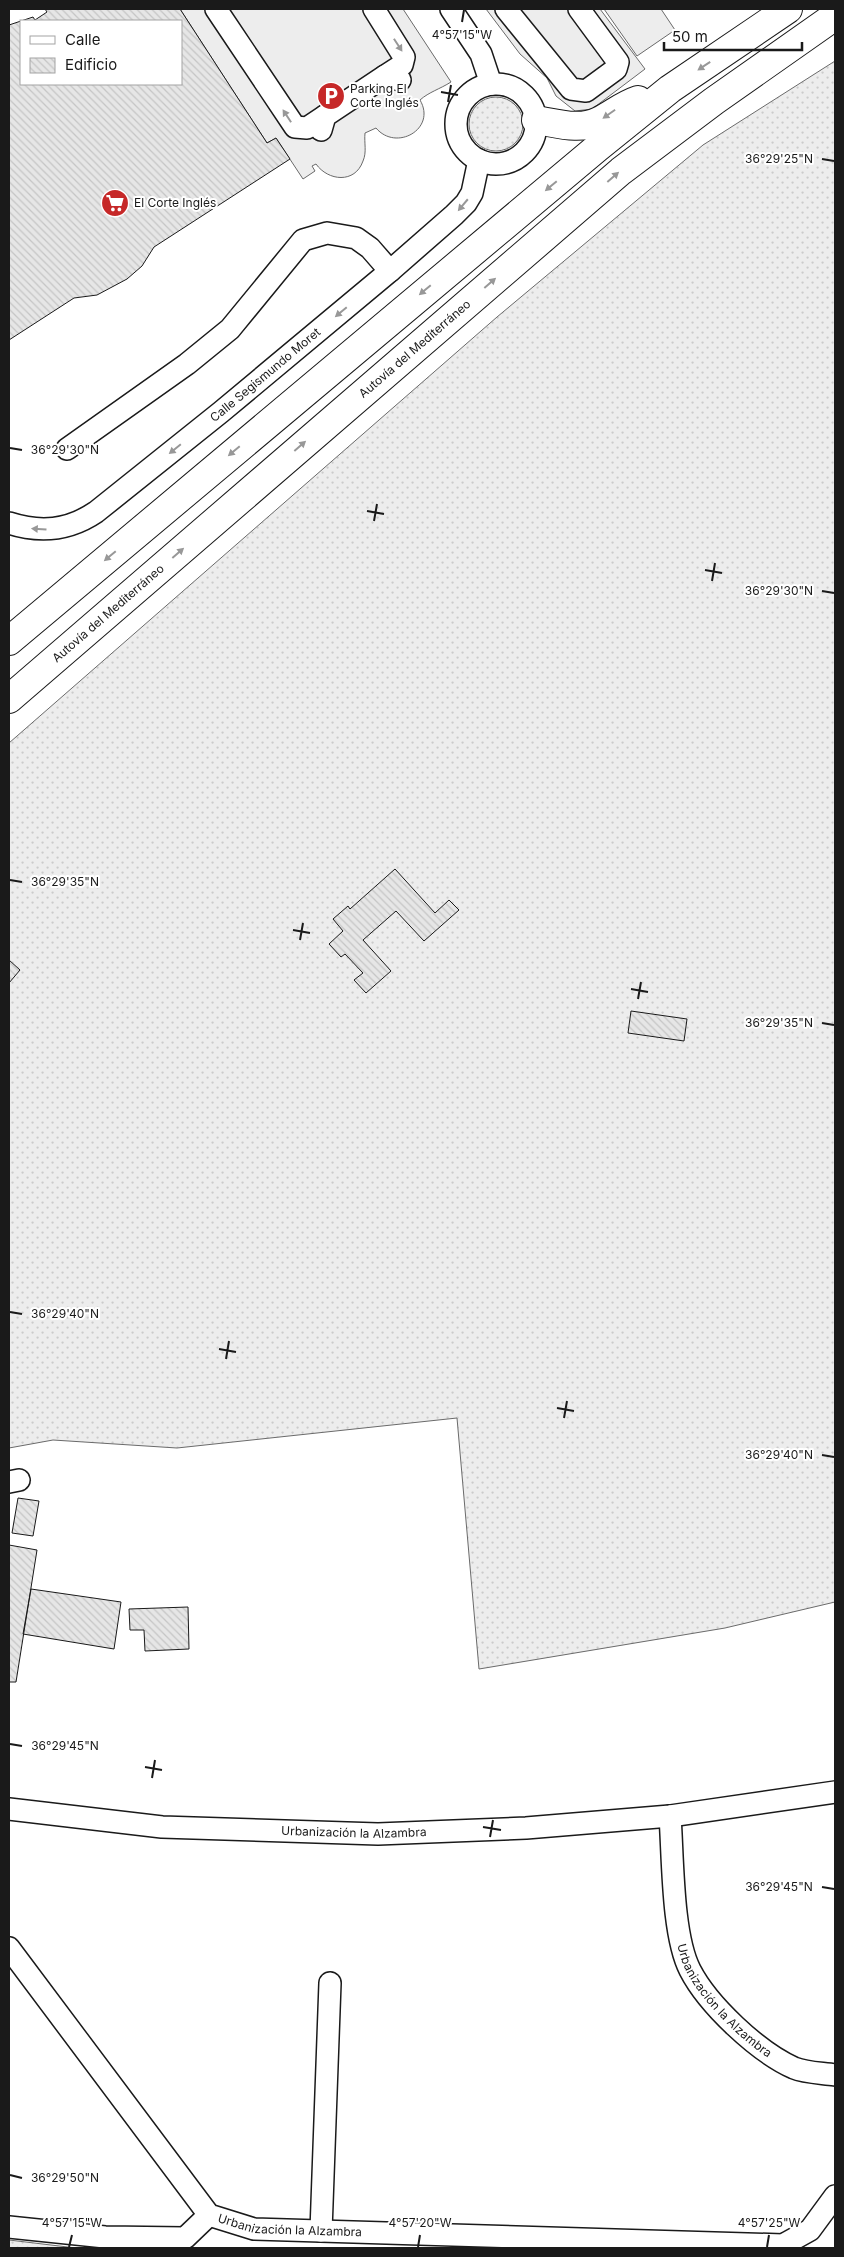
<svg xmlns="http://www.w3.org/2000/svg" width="844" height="2257" font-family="Inter,sans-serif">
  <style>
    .grass { fill: url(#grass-dots); stroke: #6a6a6a }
    .pitch { fill: #ededed; stroke: #6a6a6a }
    .building { fill: url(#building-back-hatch); stroke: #1a1a1a; fill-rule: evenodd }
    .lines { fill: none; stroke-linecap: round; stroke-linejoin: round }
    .minor-casing { stroke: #1a1a1a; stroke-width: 24 }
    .highway-casing { stroke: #1a1a1a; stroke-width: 30 }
    .minor { stroke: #fff; stroke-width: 21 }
    .highway { stroke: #fff; stroke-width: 28 }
    .oneway { fill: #989898 }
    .ticks { fill: none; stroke: #1a1a1a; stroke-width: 2 }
    .labels { text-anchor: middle; stroke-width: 4; stroke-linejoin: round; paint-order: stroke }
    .poi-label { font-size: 12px; fill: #1a1a1a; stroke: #fff; text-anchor: start }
    .street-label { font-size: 12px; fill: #1a1a1a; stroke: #fff }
    .ticks-label { font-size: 12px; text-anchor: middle; fill: #1a1a1a; stroke: #fff; stroke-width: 4; stroke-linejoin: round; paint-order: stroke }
  </style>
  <defs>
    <pattern id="grass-dots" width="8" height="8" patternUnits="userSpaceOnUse" patternTransform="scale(1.25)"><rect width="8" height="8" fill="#ededed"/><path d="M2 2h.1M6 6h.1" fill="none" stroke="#cbcbcb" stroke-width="1.8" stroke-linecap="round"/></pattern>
    <pattern id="building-back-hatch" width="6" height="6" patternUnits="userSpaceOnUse" patternTransform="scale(1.25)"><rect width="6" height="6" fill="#e6e6e6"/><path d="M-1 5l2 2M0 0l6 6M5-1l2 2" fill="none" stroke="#c5c5c5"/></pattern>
  </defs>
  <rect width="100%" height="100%" fill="#fff"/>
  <path class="grass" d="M835 61V1602L725 1628 479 1669 457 1418 177 1448 53 1440 9 1448V743L497 317 703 145Z
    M469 124a27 27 0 1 1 54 0a27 27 0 1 1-54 0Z
    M9 2240 76 2248H9Z"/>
  <path class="pitch" d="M180 9H403L451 82C440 89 429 92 420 100 437 129 396 152 376 128L365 133C364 143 367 152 363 161 355 184 328 181 316 164L312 166 315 171 303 179 276 138 267 143Z
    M486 9H600L645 69 592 109 575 111 556 96 547 78 520 54Z
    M604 9H661L675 30 637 56Z"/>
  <path class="building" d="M45 9H180L267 143 276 138 290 159 154 247 142 266 127 279 97 295 74 298 9 340V25L33 17 35 20 47 12ZM21 21H181V84H21Z
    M395 869 435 913 449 900 459 910 424 941 396 911 363 940 391 971 366 993 354 980 363 973 345 954 341 957 329 944 343 931 333 919 348 906 350 909Z
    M9 960 20 970 9 983Z
    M631 1011 687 1019 684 1041 628 1033Z
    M18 1498 39 1501 33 1536 12 1533Z
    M9 1545 37 1550 16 1682H9Z
    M31 1589 121 1602 114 1649 23 1634Z
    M188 1607 189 1649 145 1651 144 1630H130L129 1609Z"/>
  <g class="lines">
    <g class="minor-casing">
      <g id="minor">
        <path d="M216 9 295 127 307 128 325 116"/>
        <path d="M374 9 404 57 402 65 385 76"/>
        <path d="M451 9 481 54 491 84"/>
        <path d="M506 9 571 89 586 91 616 69 618 62 579 9"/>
        <circle cx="496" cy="124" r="40"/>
        <path d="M321 130 325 116 385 76 400 80"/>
        <path d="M67 449 187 364 230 329 303 240 327 233 356 238 370 248 390 271"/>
        <path id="s1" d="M9 523C40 533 68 531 96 512L221 412 390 271 454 215 466 203 472 193 479 160"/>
        <path d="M9 1482 19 1480"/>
        <path id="s2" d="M9 1809 162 1827 378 1834 526 1828 670 1816 835 1792"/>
        <path id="s3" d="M670 1816C673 1858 672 1935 690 1970 708 2005 758 2052 794 2068 806 2073 823 2073 835 2075"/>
        <path id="s4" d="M9 1948 209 2215 254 2229 783 2245 810 2230 835 2196"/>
        <path d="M9 2227 105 2237 185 2238 209 2215"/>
        <path d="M321 2231 330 1983"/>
      </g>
    </g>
    <g class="highway-casing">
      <g id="highway">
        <path d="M536 120C557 123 579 131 599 121 613 114 623 105 638 100"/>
        <path d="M9 641 597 148 670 89 788 9"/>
        <path id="s5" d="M9 699 621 171 714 101 835 16"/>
      </g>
    </g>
    <use href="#minor" class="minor"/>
    <use href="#highway" class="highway"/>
  </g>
  <defs><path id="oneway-solid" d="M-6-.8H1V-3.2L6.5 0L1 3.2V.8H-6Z" transform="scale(1.25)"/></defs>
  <g class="oneway">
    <use href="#oneway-solid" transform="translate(398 45) rotate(57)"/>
    <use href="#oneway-solid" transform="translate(704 66) rotate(146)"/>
    <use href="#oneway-solid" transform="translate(609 114) rotate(145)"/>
    <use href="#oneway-solid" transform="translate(287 116) rotate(-123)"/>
    <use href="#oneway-solid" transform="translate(613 177) rotate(-41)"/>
    <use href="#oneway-solid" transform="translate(551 186) rotate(140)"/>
    <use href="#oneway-solid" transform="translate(463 205) rotate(130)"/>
    <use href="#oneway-solid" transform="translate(490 283) rotate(-41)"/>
    <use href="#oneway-solid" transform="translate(425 290) rotate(140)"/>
    <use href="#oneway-solid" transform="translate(341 312) rotate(140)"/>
    <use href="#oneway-solid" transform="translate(300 446) rotate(-41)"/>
    <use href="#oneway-solid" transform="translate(175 449) rotate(141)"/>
    <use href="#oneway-solid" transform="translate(234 451) rotate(140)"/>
    <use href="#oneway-solid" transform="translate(39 529) rotate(-176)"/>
    <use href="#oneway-solid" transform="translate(178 553) rotate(-41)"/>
    <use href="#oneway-solid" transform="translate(110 556) rotate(140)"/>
  </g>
  <path class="ticks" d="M462 22 464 10M441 92 458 95M448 102 451 85M822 159 834 161M10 448 22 450M367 511 384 514M374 521 377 504M705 570 722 573M712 581 715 563M822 591 834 593M10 880 22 882M293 930 310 933M300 940 303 923M631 989 648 992M638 999 641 982M822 1023 834 1025M10 1312 22 1314M219 1349 236 1352M226 1359 229 1341M557 1408 574 1411M564 1418 567 1401M822 1455 834 1457M10 1744 22 1746M145 1767 162 1770M152 1778 155 1760M483 1827 501 1830M490 1837 493 1820M822 1887 834 1889M10 2175 22 2178M69 2247 72 2235M418 2247 420 2235M767 2247 769 2235"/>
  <defs>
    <g id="parking-disc" transform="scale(1.4375)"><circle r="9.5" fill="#c62828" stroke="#fff"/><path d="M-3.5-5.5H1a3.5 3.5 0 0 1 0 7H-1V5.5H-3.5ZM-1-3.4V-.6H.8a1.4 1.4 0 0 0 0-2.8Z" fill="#fff"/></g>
    <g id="supermarket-disc" transform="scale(1.4375)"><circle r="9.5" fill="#c62828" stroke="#fff"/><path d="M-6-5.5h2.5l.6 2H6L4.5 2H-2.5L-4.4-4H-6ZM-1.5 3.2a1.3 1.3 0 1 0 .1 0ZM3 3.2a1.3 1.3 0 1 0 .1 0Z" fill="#fff"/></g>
  </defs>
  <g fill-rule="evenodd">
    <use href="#parking-disc" x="331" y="96"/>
    <use href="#supermarket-disc" x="115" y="203"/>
  </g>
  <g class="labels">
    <g class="poi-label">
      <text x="350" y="93">Parking El<tspan x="350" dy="14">Corte Inglés</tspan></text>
      <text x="134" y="207">El Corte Inglés</text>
    </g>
    <g class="street-label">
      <text dy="4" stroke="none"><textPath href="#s5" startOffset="536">Autovía del Mediterráneo</textPath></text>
      <text dy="4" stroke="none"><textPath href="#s1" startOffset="309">Calle Segismundo Moret</textPath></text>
      <text dy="4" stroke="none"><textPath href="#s5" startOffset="131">Autovía del Mediterráneo</textPath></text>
      <text dy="4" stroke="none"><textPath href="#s2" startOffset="346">Urbanización la Alzambra</textPath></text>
      <text dy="4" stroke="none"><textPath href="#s3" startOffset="201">Urbanización la Alzambra</textPath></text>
      <text dy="4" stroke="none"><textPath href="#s4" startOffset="416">Urbanización la Alzambra</textPath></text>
    </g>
  </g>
  <g class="ticks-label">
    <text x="462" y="39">4°57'15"W</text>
    <text x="779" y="163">36°29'25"N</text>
    <text x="65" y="454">36°29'30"N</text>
    <text x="779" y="595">36°29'30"N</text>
    <text x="65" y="886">36°29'35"N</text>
    <text x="779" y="1027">36°29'35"N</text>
    <text x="65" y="1318">36°29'40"N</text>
    <text x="779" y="1459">36°29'40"N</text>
    <text x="65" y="1750">36°29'45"N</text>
    <text x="779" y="1891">36°29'45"N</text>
    <text x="65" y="2182">36°29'50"N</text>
    <text x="72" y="2227">4°57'15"W</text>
    <text x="420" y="2227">4°57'20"W</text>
    <text x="769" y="2227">4°57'25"W</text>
  </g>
  <rect width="844" height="2257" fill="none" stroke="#1a1a1a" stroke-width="20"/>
  <rect x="20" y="20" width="162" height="65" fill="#ffffff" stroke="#a3a3a3"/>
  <rect x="30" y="36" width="25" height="8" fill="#ffffff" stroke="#a3a3a3"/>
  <text x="65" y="45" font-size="15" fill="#1a1a1a">Calle</text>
  <rect x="30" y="58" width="25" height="15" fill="url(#building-back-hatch)" stroke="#a3a3a3"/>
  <text x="65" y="70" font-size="15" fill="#1a1a1a">Edificio</text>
  <path d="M664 42v8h138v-8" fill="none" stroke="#1a1a1a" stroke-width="2.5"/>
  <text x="672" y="42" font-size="15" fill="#1a1a1a" stroke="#ffffff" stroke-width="4" paint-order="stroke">50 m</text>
</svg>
